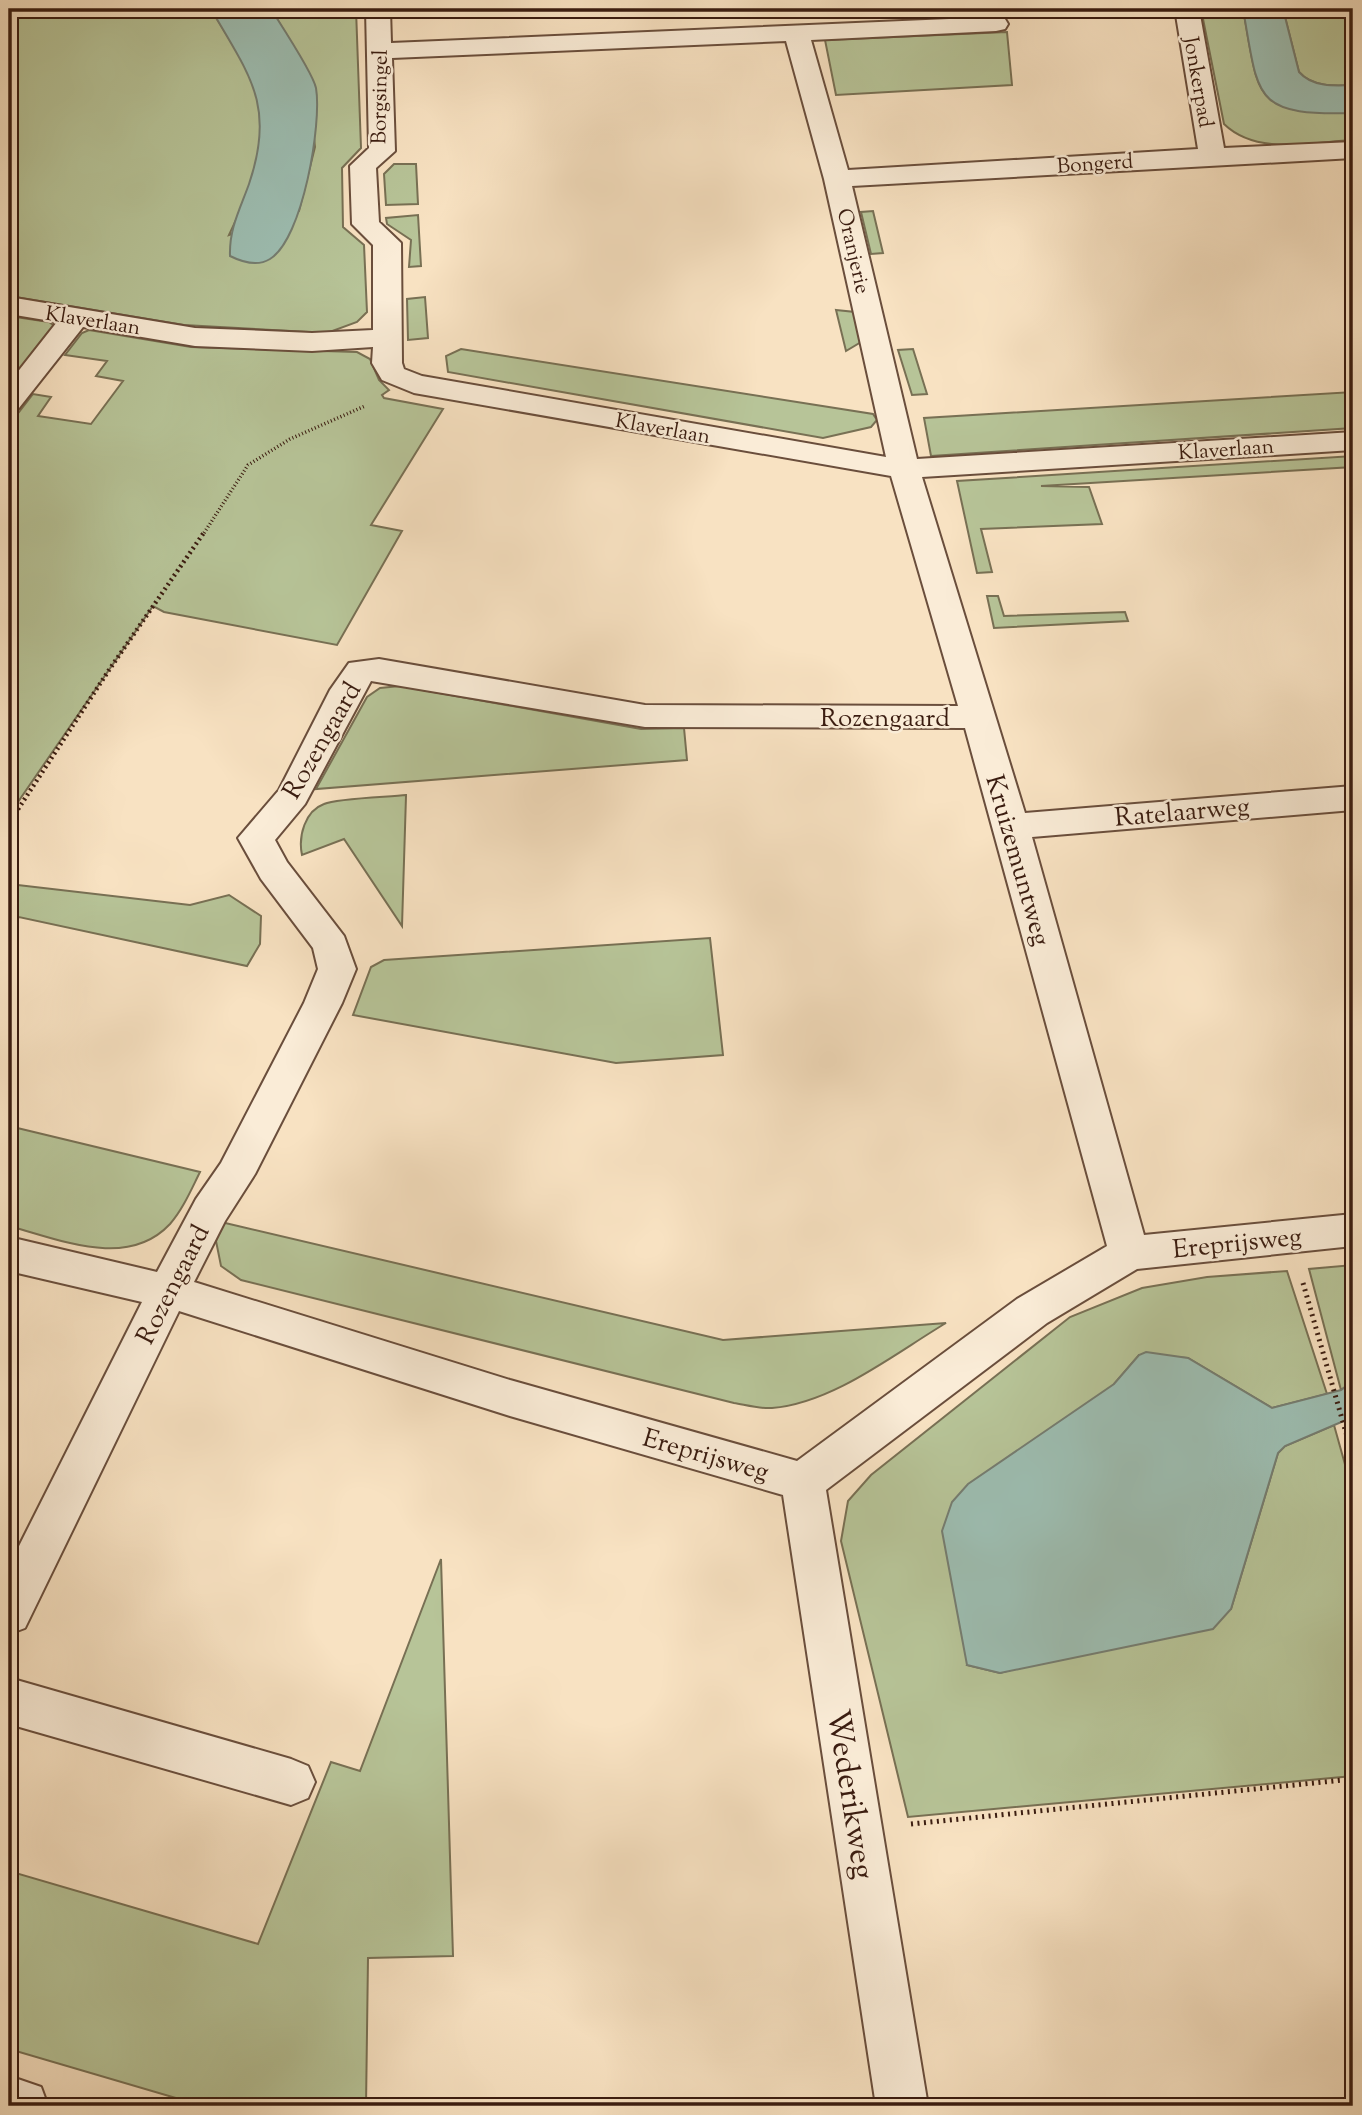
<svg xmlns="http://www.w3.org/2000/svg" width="1362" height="2115" font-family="'Sorts Mill Goudy',serif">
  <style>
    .green { fill: #b7c498; stroke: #787054; stroke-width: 2 }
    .water { fill: #9dbeb2; stroke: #757d71; stroke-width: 2 }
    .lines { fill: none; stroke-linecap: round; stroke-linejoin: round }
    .minor-casing { stroke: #6a4e3c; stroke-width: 4 }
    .path-far2 { stroke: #3a1c10; stroke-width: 3.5; stroke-dasharray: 1 2.5; stroke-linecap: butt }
    .path-far1 { stroke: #3a1c10; stroke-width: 4.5; stroke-dasharray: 2 3.5; stroke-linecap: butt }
    .path { stroke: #3a1c10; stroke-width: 5; stroke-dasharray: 2 4.5; stroke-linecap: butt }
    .minor { fill: #faecd7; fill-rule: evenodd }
    .labels { text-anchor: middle; stroke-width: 5; stroke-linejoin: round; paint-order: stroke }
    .far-street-label { font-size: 21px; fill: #3a1c10; stroke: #faecd7 }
    .street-label { font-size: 26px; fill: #3a1c10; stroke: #faecd7 }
    .near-street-label { font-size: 32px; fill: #3a1c10; stroke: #faecd7 }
  </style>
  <rect width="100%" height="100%" fill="#f8e2c2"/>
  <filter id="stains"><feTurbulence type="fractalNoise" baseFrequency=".00286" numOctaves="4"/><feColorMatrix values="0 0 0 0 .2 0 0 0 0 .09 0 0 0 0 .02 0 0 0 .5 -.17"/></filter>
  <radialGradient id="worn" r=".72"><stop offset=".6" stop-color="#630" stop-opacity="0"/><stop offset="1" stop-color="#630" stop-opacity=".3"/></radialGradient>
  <path class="green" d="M9 9H211C230 42 261 82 262 122 263 160 245 201 229 235L299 211 315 147 306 67 271 9H356L361 148 342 168 343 227 364 245 367 312 357 322 327 333 184 325 9 296Z
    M1201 9H1243C1260 101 1251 113 1353 113V140C1311 142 1257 156 1224 124Z
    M1283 9H1353V85C1334 86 1312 87 1299 72Z
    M1007 32 1012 85 836 95 825 40Z
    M394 164H416L418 204 386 205 384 174Z
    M873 211 883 253 871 254 861 212Z
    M418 215 421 266 409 267 411 240 387 224 386 218Z
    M425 297 428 338 408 340 407 299Z
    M836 310 855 312 861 342 846 351Z
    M9 316 49 322 56 327 9 387Z
    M89 330 191 347 357 352 370 359 379 380 389 390 382 395 384 398 443 409 371 525 402 531 337 645 164 612 153 606 9 815V425L33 394 51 397 38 416 91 424 123 381 96 376 107 361 65 355 82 333Z
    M461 349 873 414 877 420 871 427 823 438 448 372 446 356Z
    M913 349 927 394 912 395 898 350Z
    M1353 392V428L931 456 924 418Z
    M1353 456V467L1041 486 1089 487 1102 524 981 529 992 572 977 573 957 481Z
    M987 596H998L1004 616 1125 612 1128 621 994 628Z
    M400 686 641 729 684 728 687 760 316 789 367 697 380 688Z
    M406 795V796L402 926 344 839 302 855C298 836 305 811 324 804 338 798 389 797 406 795Z
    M9 884 190 905 229 895 261 916 260 944 247 966 19 917 9 931Z
    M710 938 723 1055 616 1063 353 1015 371 967 384 960Z
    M9 1126 200 1172C191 1190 183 1209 170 1224 127 1270 59 1239 9 1226Z
    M221 1222 723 1340 946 1323C894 1354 833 1403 772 1408 760 1409 746 1405 734 1403L241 1280 221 1266 216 1241Z
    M1353 1265V1381L1341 1390 1309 1269Z
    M1287 1271 1327 1394 1272 1408 1188 1358 1139 1355 1114 1384 967 1665 1000 1673 1231 1609 1278 1453 1285 1446 1334 1425 1353 1493V1776L908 1817 841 1541 848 1501 871 1475 1070 1317 1142 1288 1207 1277Z
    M441 1559 453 1956 368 1958 366 2106H203L9 2049V1871L258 1944 331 1762 360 1771Z"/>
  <path class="water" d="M211 9H271C281 25 313 73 316 88 322 123 303 239 270 259 257 267 242 262 230 256 229 229 240 209 249 184 276 105 249 75 211 9Z
    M1243 9H1283L1299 72C1312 87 1334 86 1353 85V113C1252 116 1259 98 1243 9Z
    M1146 1352 1188 1358 1272 1408 1341 1390 1353 1381V1417L1285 1446 1278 1453 1231 1609 1213 1629 1000 1673 967 1665 942 1531 952 1502 968 1484 1114 1384 1139 1355Z"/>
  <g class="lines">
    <g class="minor-casing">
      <path id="minor" d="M366 9H390L391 43 996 17 1005 19 1008 24 1005 29 996 31 811 40 848 170 1198 149 1175 9H1199L1224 148 1353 142V158L852 186 917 459 1353 432V450L922 477 1025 813 1353 786V810L1032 837 1144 1235 1353 1214V1246L1137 1269 1047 1323 826 1490 928 2106H876L783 1495 510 1416 179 1311 25 1628 9 1634V1566L142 1302 9 1271V1237L157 1272 196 1199 221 1163 304 1003 318 969 313 948 261 879 238 838 279 790 330 690 349 663 379 659 645 705 958 706 891 476 414 393 382 380 372 363 373 347 312 351 195 346 83 327 19 408 9 411V383L57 322 9 314V297L195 328 312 333 373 330V245L352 224 350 166 369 148ZM786 41 824 179 886 457 422 376 404 369 402 363 401 243 379 222 376 168 395 151 392 58ZM371 681 645 727 965 728 1107 1246 1017 1299 797 1461 510 1380 194 1282 225 1221 255 1174 342 1003 356 969 344 936 287 862 275 840 305 804Z
        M13 1679 291 1759 308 1766 315 1782 308 1798 291 1805 9 1724V1680Z
        M9 2076 41 2087 48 2106H9Z"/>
    </g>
    <path class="path-far2" d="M204 533 248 465 290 439 365 406"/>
    <path class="path-far1" d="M9 823 109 670 205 531"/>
    <path class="path" d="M1303 1283 1353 1457
      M911 1824 1353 1779"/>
    <use href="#minor" class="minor"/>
  </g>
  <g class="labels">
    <g class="far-street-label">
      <text transform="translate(1199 82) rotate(80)" y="7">Jonkerpad</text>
      <text transform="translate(379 97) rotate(-89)" y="7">Borgsingel</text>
      <text transform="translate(1095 163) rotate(-4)" y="7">Bongerd</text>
      <text transform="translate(854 251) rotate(77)" y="7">Oranjerie</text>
      <text transform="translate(93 320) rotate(9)" y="7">Klaverlaan</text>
      <text transform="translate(663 428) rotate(10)" y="7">Klaverlaan</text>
      <text transform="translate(1226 449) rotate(-4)" y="7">Klaverlaan</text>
    </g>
    <g class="street-label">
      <text x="885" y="726">Rozengaard</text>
      <text transform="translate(321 740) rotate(-60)" y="9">Rozengaard</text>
      <text transform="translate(1182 811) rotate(-5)" y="9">Ratelaarweg</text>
      <text transform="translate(1019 860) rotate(74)" y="9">Kruizemuntweg</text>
      <text transform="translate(1237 1242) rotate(-6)" y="9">Ereprijsweg</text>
      <text transform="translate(172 1284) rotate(-63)" y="9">Rozengaard</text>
      <text transform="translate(706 1454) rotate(16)" y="9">Ereprijsweg</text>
    </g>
    <g class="near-street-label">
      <text transform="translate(852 1794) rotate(81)" y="11">Wederikweg</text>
    </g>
  </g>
  <rect width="1362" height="2115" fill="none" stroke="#f8e2c2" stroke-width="35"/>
  <rect x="10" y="10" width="1341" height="2094" fill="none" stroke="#3a1c10" stroke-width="3.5"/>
  <rect x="18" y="18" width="1327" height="2080" fill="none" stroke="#3a1c10" stroke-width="2"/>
  <rect width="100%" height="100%" filter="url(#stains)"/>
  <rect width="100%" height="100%" fill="url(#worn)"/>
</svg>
